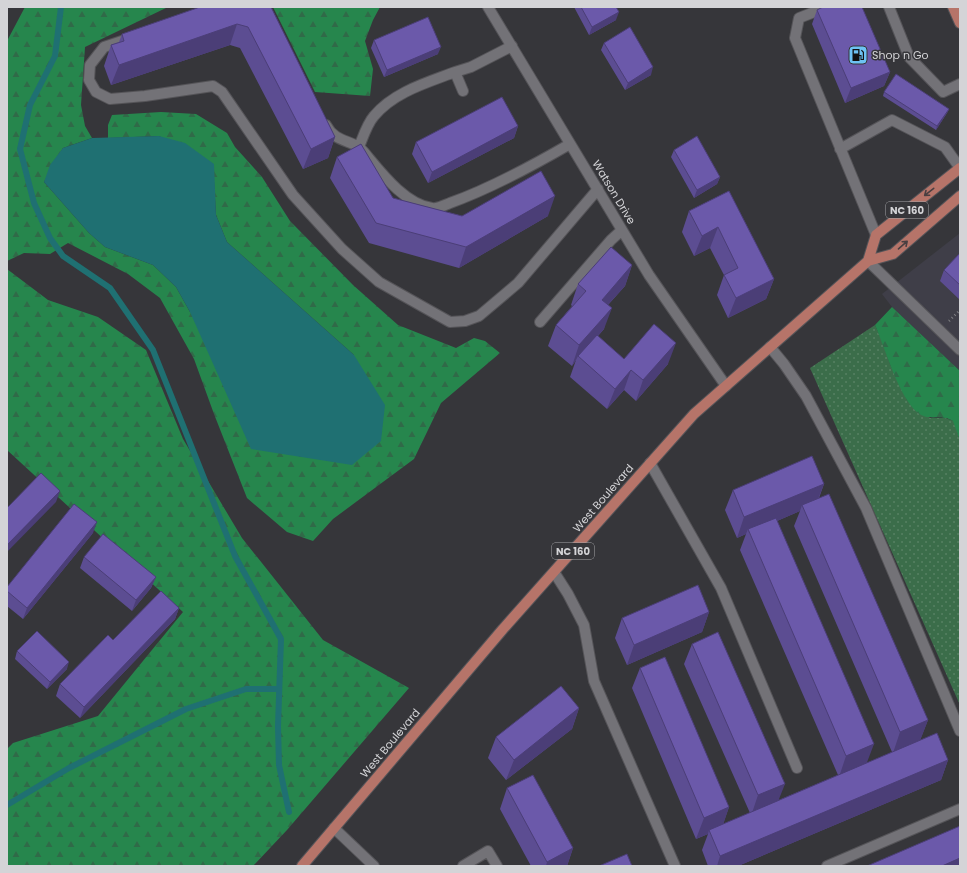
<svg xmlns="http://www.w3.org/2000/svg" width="967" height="873" font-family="Poppins,sans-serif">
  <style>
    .built { fill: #3f3e48 }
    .grass { fill: url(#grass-dots) }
    .forest { fill: url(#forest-firs) }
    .water { fill: #1f7072 }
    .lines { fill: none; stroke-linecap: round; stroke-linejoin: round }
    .stream { stroke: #1f7072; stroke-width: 6 }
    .minor-casing { stroke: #555458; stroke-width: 12 }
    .major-casing { stroke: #555458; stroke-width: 12 }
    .path { stroke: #7f7f83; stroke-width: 2.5; stroke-dasharray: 1 3; stroke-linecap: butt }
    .minor { stroke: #737277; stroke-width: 10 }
    .major { stroke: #b67469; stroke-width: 10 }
    .wall { fill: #5c4d92; fill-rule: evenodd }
    .shaded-wall { fill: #4b3e77 }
    .building { fill: #6b59aa; stroke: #4b3e77 }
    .oneway { stroke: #493f41 }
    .labels { text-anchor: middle; stroke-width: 3; stroke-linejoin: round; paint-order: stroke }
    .shield { fill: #36363a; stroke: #a5a5a8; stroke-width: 1 }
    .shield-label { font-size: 10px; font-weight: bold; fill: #d4d4d7 }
    .poi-label { font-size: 11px; fill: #d4d4d7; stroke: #36363a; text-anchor: start }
    .street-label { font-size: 11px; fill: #d4d4d7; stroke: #36363a }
  </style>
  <defs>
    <pattern id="grass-dots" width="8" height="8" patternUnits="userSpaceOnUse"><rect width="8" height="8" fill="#3b6d4a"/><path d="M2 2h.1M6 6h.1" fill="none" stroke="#568163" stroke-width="1.8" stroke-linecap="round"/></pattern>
    <pattern id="forest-firs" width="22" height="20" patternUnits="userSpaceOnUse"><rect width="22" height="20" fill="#26864d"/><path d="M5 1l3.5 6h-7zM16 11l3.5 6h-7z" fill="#306a48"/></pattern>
  </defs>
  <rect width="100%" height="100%" fill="#36363a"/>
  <path class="built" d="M960 233V371L892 307 882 294Z"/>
  <path class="grass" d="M875 325 883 343 890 364 907 400 930 418H945L954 421 960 441V705L810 368Z"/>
  <path class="forest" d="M25 7H168L85 47 81 105 85 126 92 138 63 148 44 182 89 233 105 247 153 265 176 287 190 312 354 355 227 242 216 215 213 164 159 136 108 138V125L112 115 161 112 196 114 227 133 235 147 262 177 290 221 353 285 398 325 456 348 474 338 485 341 500 353 441 403 414 459 333 519 313 541 287 532 247 498 214 414 194 359 160 298 128 274 68 243 50 254 24 253 7 261V41Z
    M273 7H380L373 20 365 41 373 69 370 96 315 92Z
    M7 269 48 300 98 317 146 350 183 439 242 538 323 640 409 688 287 830 253 866H7V749L13 743 98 716 183 612 7 450Z
    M892 307 960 371V441L953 421C951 420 948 418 945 418 936 416 927 420 918 413 899 398 885 348 875 325Z"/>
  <path class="water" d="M159 136 185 143 214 164 216 215 227 242 354 355 385 405 381 441 352 465 251 449 190 312 176 287 153 265 105 247 89 233 44 182 50 165 63 148 92 138Z"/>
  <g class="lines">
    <path class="stream" d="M61 7 55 56 30 105 20 149 34 203 50 238 63 256 110 288 153 350 235 556 281 639 278 726 279 765 289 812
      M7 805 69 768 186 709 246 689H279"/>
    <g class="minor-casing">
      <path id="minor" d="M488 7 649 275 726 386
        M827 7 799 18 795 38 876 235
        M889 7 909 57 943 92 960 84
        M131 38 104 47 90 65 89 80 96 92 110 99 145 96 213 86 222 92 293 195 342 249 379 282 450 322 465 321 479 316 518 283 598 189
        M455 72 471 67 512 46
        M326 125C336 144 353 139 363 151 380 171 404 204 432 208 437 209 445 205 450 203 492 188 532 166 570 144
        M359 147C363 137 367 124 374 116 394 92 426 83 455 72L463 91
        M840 149 892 120 945 147 960 168
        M868 261 960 350
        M540 322 611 240 622 230
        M770 347 784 364 806 396 866 508 960 731
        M650 463 721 588 797 768
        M554 572 568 594 584 625 594 681 675 866
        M334 828 374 866
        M463 866 488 851 497 866
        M827 866 960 809"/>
    </g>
    <g class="major-casing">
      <path id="major" d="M953 7 960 23
        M868 261 876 235 960 168
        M302 866 503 629 694 414 868 261 893 254 960 196"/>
    </g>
    <path class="path" d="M949 321 960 310"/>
    <use href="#minor" class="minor"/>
    <use href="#major" class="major"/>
  </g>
  <path class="wall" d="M271 7 335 137 328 158 303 169 240 48 230 45 111 85 104 66 111 45 119 42 122 34Z
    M574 7H616V20L589 35Z
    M817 10 890 72 884 86 845 103 812 24Z
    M374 40 438 54 384 77 371 48Z
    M604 43 651 75 625 90 601 50Z
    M884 92 949 109 947 113 936 130 883 96Z
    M518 126 514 138 428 183 412 154 416 142Z
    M674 150 720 177 717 184 694 198 671 157Z
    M337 157 393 198 462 216H548L459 268 369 243 330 178Z
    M729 191 774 279 766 299 728 318 717 295 724 275 710 248 694 256 682 232 689 211Z
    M960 253V300L940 281 944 270Z
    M632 265 625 286 608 305 604 329 598 336 624 359 668 364 636 401 624 390 607 409 570 377 576 360 572 366 548 346 556 325 572 306 571 305 578 284Z
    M824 484 819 498 928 720 920 740 948 760 941 780 738 866H708L702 850 708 834 696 839 632 688 640 668 729 807 723 824 750 813 684 664 692 644 779 800 838 775 740 550 746 534 737 538 725 510 733 490ZM800 511 794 526 892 752 867 763 777 521Z
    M93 533 23 619 7 606V587Z
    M84 557 156 577 151 588 132 611 80 568Z
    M179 608 175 619 80 718 56 696 60 684 113 640Z
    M709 612 702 632 627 665 615 638 622 618Z
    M17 651 67 669 47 689 15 659Z
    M579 708 572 729 506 780 488 758 496 737Z
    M507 788 573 848 567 866H531L500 809Z"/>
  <path class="shaded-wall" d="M619 12 616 20 589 35 592 27Z
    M237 24 230 45 111 85 119 65Z
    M441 47 438 54 384 77 387 70Z
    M653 67 651 75 625 90 628 83Z
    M890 72 884 86 845 103 851 88Z
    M949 109 947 113 936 130 937 126Z
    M518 126 514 138 428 183 432 172Z
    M335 137 328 158 303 169 311 149Z
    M720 177 717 184 694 198 697 190Z
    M555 196 548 216 459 268 466 247Z
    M718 227 710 248 694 256 702 236Z
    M632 265 625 286 594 320 602 300Z
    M774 279 766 299 728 318 736 298Z
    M612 308 604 329 579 357 578 356 576 360 572 366 579 345Z
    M676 343 668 364 636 401 643 380Z
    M631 370 624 390 607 409 615 389Z
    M824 484 816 504 802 505 800 511 749 533 748 529 746 534 737 538 744 517Z
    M60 491 56 502 7 552V545Z
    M97 522 93 533 23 619 27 608Z
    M156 577 151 588 132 611 136 600Z
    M179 608 175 619 80 718 84 707Z
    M709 612 702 632 627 665 634 645Z
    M69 662 67 669 47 689 50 682Z
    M579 708 572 729 506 780 514 760Z
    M928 720 920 741 893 753 900 732Z
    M874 744 866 765 839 777 846 756Z
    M948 760 941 780 738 866H717L720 856Z
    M785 784 777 804 751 816 758 795Z
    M729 807 722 828 709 830 708 834 696 839 704 818Z
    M573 848 567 866H546L547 862Z
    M960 858V866H942Z"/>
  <path class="building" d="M200 7H271L335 137 311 149 248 27 237 24 119 65 111 45 124 41 122 34Z
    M581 7H616L619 12 592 27Z
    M823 7H862L890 72 851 88 817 10Z
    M428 17 441 47 387 70 374 40Z
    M630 27 653 67 628 83 604 43Z
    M896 74 949 109 937 126 884 92Z
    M502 97 518 126 432 172 416 142Z
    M697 136 720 177 697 190 674 150Z
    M361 144 393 198 462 216 541 171 555 196 466 247 376 223 337 157Z
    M729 191 774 279 736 298 724 275 738 268 718 227 702 236 689 211Z
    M611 247 632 265 602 300 612 308 579 345 556 325 586 291 578 284Z
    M960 253V285L944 270Z
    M654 324 676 343 643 380 631 370 615 389 578 356 597 335 624 359Z
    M812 456 824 484 744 517 733 490Z
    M41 473 60 491 7 545V508Z
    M829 494 928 720 900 732 802 505Z
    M74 504 97 522 27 608 7 591V587Z
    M776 518 874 744 846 756 748 529Z
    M103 534 156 577 136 600 84 557Z
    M698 585 709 612 634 645 622 618Z
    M161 591 179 608 84 707 60 684 108 635 113 640Z
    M37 631 69 662 50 682 17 651Z
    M718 632 785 784 758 795 692 644Z
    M665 657 729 807 704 818 640 668Z
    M561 686 579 708 514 760 496 737Z
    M937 733 948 760 720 856 709 830Z
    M533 775 573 848 547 862 507 788Z
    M960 826V858L942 866H867Z
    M627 854 632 866H599Z"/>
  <defs><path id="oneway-shaft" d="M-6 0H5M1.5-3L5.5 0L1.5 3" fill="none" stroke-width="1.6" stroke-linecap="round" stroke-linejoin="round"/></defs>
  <g class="oneway">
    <use href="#oneway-shaft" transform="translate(929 192) rotate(142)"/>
    <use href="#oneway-shaft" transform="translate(903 245) rotate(-41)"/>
  </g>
  <defs>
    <g id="fuel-square" transform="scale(1)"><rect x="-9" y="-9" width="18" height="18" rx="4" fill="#6dc2f3" stroke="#36363a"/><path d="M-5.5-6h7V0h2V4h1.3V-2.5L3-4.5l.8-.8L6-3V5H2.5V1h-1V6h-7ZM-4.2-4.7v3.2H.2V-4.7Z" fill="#111"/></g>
  </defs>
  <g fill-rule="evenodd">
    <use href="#fuel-square" x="858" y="55"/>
  </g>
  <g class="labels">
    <g class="shield">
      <rect x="886" y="202" width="42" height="16" rx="3"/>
      <rect x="552" y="543" width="42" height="16" rx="3"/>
    </g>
    <g class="shield-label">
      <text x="907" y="214">NC 160</text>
      <text x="573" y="555">NC 160</text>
    </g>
    <g class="poi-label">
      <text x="872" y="59">Shop n Go</text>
    </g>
    <g class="street-label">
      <text transform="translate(614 192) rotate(59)" y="4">Watson Drive</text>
      <text transform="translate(603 498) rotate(-49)" y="4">West Boulevard</text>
      <text transform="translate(390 743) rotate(-50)" y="4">West Boulevard</text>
    </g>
  </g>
  <rect width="967" height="873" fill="none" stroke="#d4d4d7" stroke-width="16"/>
</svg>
